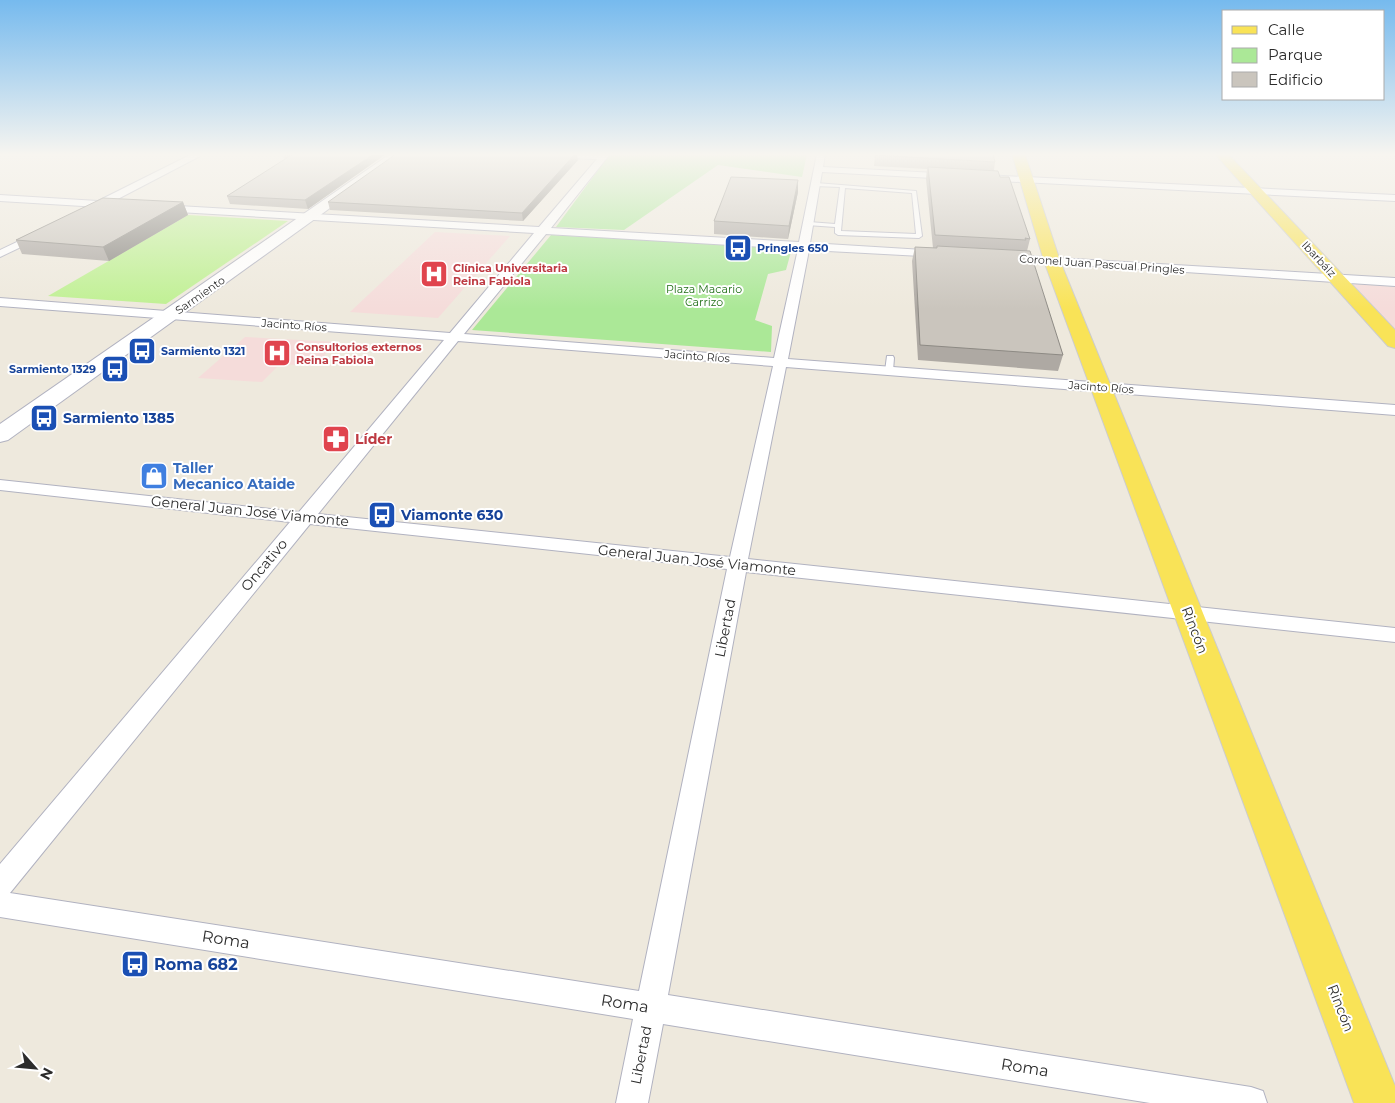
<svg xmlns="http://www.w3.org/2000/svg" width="1395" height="1103" font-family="Montserrat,sans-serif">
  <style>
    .medical { fill: #f5dcda }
    .green { fill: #abe897 }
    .pitch { fill: #bff092 }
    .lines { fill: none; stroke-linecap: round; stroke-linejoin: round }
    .lane-casing { stroke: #b1b2c0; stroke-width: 2 }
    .street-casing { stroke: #b1b2c0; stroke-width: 2 }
    .secondary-casing { stroke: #b1b2c0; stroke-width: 2 }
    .primary-casing { stroke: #ccc; stroke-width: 2 }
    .lane { fill: #fff; fill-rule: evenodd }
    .street { fill: #fff; fill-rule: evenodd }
    .secondary { fill: #fff; fill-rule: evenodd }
    .primary { fill: #f9e357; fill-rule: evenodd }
    .wall { fill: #aea9a3 }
    .shaded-wall { fill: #8d8a84 }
    .building { fill: #cac5bd; stroke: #8d8a84 }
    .labels { text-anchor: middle; stroke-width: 4; stroke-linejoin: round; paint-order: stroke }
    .far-transit-label { font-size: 11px; font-weight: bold; fill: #164399; stroke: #fff; text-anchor: start }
    .far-street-label { font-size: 11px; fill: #2c2c2c; stroke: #fff }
    .far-health-label { font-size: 11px; font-weight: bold; fill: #be3a42; stroke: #fff; text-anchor: start }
    .far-park-label { font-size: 11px; fill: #206f16; stroke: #fff }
    .transit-label { font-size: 14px; font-weight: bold; fill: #164399; stroke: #fff; text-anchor: start }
    .health-label { font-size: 14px; font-weight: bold; fill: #be3a42; stroke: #fff; text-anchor: start }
    .shop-label { font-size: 14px; font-weight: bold; fill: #366cbe; stroke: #fff; text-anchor: start }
    .street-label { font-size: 14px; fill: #2c2c2c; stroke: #fff }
    .near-street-label { font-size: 16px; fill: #2c2c2c; stroke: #fff }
    .near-transit-label { font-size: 16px; font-weight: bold; fill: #164399; stroke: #fff; text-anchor: start }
  </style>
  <rect width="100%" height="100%" fill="#eee9dd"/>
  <path class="medical" d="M435 232 510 236 438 318 350 312Z
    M1352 284 1395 287V329Z
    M245 337 337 342 314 366 280 364 262 382 198 378Z"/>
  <path class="green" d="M610 154H807L802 177 718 165 624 230 556 227Z
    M551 235 792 248 786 270 768 274 755 320 772 326 771 352 472 330Z"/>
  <path class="pitch" d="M188 215 288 221 166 304 48 296Z"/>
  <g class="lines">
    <g class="lane-casing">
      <path id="lane" d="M816 183 916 191 922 236 919 238 838 235 835 233V227L807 225V223L809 222 835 224 840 187 814 186ZM845 188 912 193 916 234 841 231Z
        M887 356H893L894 358 893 371 889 373 885 371Z"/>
    </g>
    <g class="street-casing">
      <path id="street" d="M192 154H204L112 202 121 205 116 208 0 201V195L98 201Z
        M538 154H610L551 228 799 242 817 154H825L823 167 955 174V178L952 179 822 172 810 243 940 251 946 254 940 257 809 250 788 359 1395 405V415L786 367 748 559 1395 628V642L746 572 668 995 1251 1087 1263 1091 1267 1103H1150L663 1024 648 1103H616L633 1019 0 917V864L290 522 0 490V480L299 512 444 340 0 306V298L450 333 534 233 161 211 156 208 161 205 539 227 597 159 542 157ZM546 234 798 249 774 358 464 334ZM458 341 773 366 730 557 318 514ZM310 524 727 569 639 991 10 893Z
        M984 175 1395 195V201L981 180 979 178Z
        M40 231 44 232 45 234 44 236 0 257V250Z
        M1007 255 1395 278V286L1003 260 1001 258Z"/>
    </g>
    <g class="secondary-casing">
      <path id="secondary" d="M390 154H405L8 440 0 442V424Z"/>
    </g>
    <g class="primary-casing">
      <path id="primary" d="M1012 154H1025L1060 261 1395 1086V1103H1354L1044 261Z
        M1215 154H1228L1395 330V348L1388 346Z"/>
    </g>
    <use href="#lane" class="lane"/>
    <use href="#street" class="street"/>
    <use href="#secondary" class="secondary"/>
    <use href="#primary" class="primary"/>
  </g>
  <path class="wall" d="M283 154H386L308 209 230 204 227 196 284 160Z
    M875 154H993L995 162 994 170 1000 177 1030 239 1027 251 1063 355 1058 371 918 360 912 261 915 247 933 248 926 179 927 169 874 166Z
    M578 160 523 221 330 210 328 202Z
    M798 192 788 239 714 234V221Z
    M183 202 188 215 109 261 22 254 16 240Z"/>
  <path class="shaded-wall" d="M374 154H386L308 209 305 200Z
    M575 154H577L578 160 523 221 522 213Z
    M798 180V192L788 239 789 226Z
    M183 202 188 215 109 261 103 247Z"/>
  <path class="building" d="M293 154H374L305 200 227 196Z
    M396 154H575L522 213 328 202Z
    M993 154 995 162 875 155V154Z
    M928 167 998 171 1000 177H1009L1030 239 1025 238 1026 240 935 235Z
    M731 177 798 180 789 226 714 221Z
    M103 198 183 202 103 247 16 240Z
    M937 246 1030 251 1063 355 920 345 915 247 937 248Z"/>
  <linearGradient id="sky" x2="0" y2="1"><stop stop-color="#76baee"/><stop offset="0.5" stop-color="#f7f5f0"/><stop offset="1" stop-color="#f7f5f0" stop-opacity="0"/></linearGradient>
  <rect width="1395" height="309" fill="url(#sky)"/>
  <defs>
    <g id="bus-square" transform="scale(1.4375)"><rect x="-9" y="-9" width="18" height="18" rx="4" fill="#1a4fb4" stroke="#fff"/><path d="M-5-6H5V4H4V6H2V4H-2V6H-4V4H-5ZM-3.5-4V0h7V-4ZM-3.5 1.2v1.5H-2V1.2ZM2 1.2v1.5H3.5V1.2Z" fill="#fff"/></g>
    <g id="hospital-square" transform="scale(1.4375)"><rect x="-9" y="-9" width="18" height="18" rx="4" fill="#e0444e" stroke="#fff"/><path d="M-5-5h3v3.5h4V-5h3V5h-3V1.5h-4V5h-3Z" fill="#fff"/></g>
    <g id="pharmacy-square" transform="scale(1.4375)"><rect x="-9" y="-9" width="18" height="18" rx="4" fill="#e0444e" stroke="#fff"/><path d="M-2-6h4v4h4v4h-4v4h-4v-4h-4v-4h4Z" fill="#fff"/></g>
    <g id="shop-square" transform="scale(1.4375)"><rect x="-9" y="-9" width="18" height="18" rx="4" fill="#3f7fe0" stroke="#fff"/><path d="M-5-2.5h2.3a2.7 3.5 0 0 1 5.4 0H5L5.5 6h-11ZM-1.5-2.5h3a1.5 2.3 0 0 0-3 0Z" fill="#fff"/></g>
  </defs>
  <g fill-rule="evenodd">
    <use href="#bus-square" x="738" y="248"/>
    <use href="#hospital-square" x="434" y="274"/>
    <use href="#bus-square" x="142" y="351"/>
    <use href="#hospital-square" x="277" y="353"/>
    <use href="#bus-square" x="115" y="369"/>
    <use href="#bus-square" x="44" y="418"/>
    <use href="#pharmacy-square" x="336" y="439"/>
    <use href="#shop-square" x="154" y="476"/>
    <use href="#bus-square" x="382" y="515"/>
    <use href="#bus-square" x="135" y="964"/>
  </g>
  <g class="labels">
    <g class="far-transit-label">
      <text x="757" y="252">Pringles 650</text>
      <text x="161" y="355">Sarmiento 1321</text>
      <text x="96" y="373" text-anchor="end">Sarmiento 1329</text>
    </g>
    <g class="far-street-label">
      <text transform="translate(1319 259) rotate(47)" y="4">Ibarbálz</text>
      <text transform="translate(1102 264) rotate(4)" y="4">Coronel Juan Pascual Pringles</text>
      <text transform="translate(200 295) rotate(-35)" y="4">Sarmiento</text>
      <text transform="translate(294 325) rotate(4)" y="4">Jacinto Ríos</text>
      <text transform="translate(697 356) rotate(4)" y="4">Jacinto Ríos</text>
      <text transform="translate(1101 387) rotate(4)" y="4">Jacinto Ríos</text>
    </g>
    <g class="far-health-label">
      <text x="453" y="272">Clínica Universitaria<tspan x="453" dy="13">Reina Fabiola</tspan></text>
      <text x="296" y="351">Consultorios externos<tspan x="296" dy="13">Reina Fabiola</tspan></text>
    </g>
    <g class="far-park-label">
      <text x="704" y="293">Plaza Macario<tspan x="704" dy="13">Carrizo</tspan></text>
    </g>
    <g class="transit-label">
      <text x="63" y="423">Sarmiento 1385</text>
      <text x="401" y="520">Viamonte 630</text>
    </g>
    <g class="health-label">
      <text x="355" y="444">Líder</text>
    </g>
    <g class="shop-label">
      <text x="173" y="473">Taller<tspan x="173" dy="16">Mecanico Ataide</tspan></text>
    </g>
    <g class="street-label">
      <text transform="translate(250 511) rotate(6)" y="5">General Juan José Viamonte</text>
      <text transform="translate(697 560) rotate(6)" y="5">General Juan José Viamonte</text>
      <text transform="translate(264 565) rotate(-50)" y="5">Oncativo</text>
      <text transform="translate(725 628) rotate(-79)" y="5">Libertad</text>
      <text transform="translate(1195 630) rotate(69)" y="5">Rincón</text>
      <text transform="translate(1341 1008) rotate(69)" y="5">Rincón</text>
      <text transform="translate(641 1055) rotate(-79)" y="5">Libertad</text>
    </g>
    <g class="near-street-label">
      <text transform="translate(226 939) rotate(9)" y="6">Roma</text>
      <text transform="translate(625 1003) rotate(9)" y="6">Roma</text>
      <text transform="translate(1025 1067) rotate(9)" y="6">Roma</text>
    </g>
    <g class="near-transit-label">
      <text x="154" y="970">Roma 682</text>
    </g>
  </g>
  <rect x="1222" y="10" width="162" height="90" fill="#ffffff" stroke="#ababab"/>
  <rect x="1232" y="26" width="25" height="8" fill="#f9e357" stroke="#ababab"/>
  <text x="1268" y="35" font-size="15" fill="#2c2c2c">Calle</text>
  <rect x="1232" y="48" width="25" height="15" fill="#abe897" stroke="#ababab"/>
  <text x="1268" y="60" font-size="15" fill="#2c2c2c">Parque</text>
  <rect x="1232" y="72" width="25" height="15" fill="#cac5bd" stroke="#ababab"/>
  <text x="1268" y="85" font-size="15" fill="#2c2c2c">Edificio</text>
  <g transform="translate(35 1068) rotate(117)" stroke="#ffffff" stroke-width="4" paint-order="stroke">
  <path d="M0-4L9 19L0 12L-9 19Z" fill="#2c2c2c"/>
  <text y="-8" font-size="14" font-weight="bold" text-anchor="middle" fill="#2c2c2c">N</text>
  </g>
</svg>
